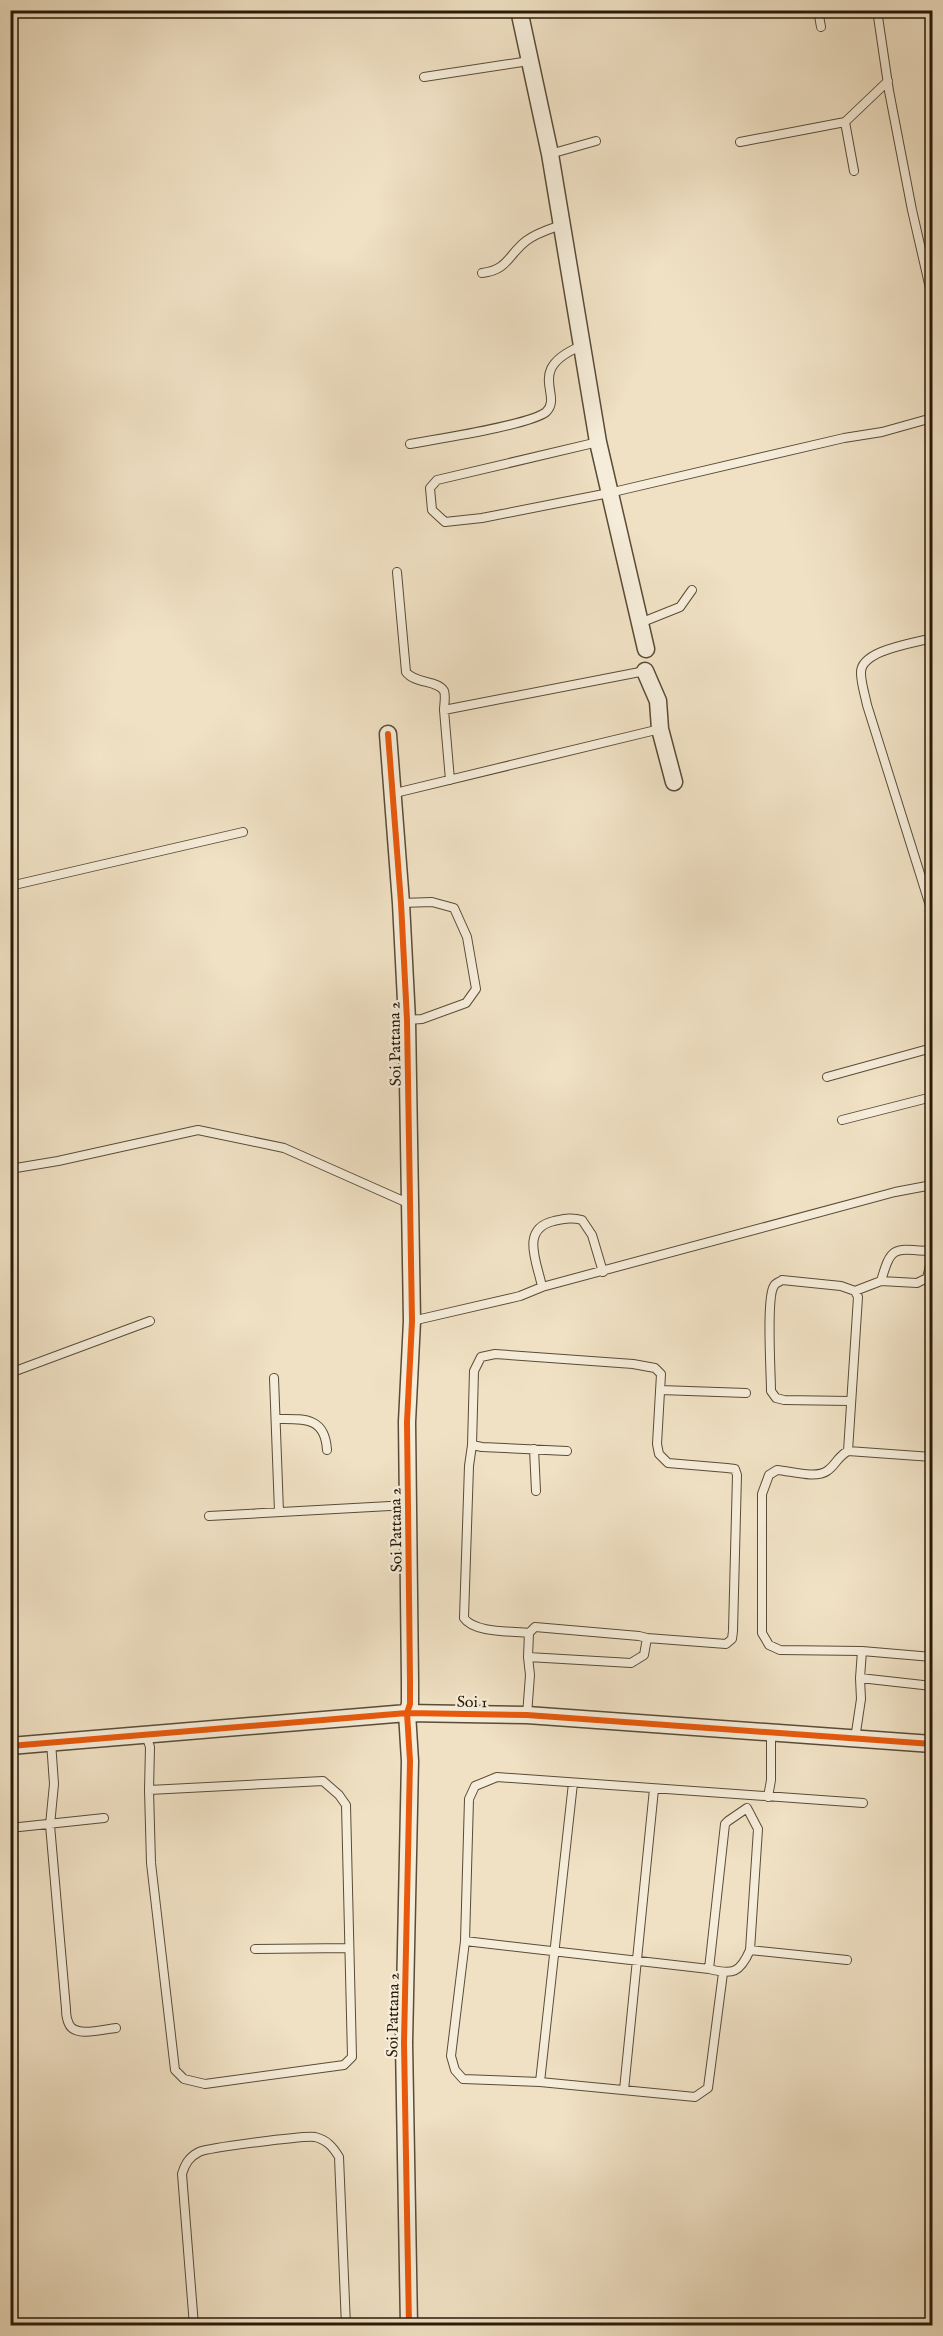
<svg xmlns="http://www.w3.org/2000/svg" width="943" height="2336" font-family="'IM FELL English',serif">
  <style>
    .lines { fill: none; stroke-linecap: round; stroke-linejoin: round }
    .lane-casing { stroke: #5a4c36; stroke-width: 10 }
    .street-casing { stroke: #5a4c36; stroke-width: 19 }
    .lane { stroke: #f5ecd9; stroke-width: 8 }
    .street { stroke: #f5ecd9; stroke-width: 16 }
    .cycleway-casing { stroke: #f5ecd9; stroke-width: 10 }
    .cycleway { stroke: #e8590c; stroke-width: 6 }
    .labels { text-anchor: middle; stroke-width: 4.5; stroke-linejoin: round; paint-order: stroke }
    .street-label { font-size: 16px; fill: #281a07; stroke: #f5ecd9 }
  </style>
  <rect width="100%" height="100%" fill="#f0e1c4"/>
  <filter id="stains"><feTurbulence type="fractalNoise" baseFrequency=".00333" numOctaves="4"/><feColorMatrix values="0 0 0 0 .2 0 0 0 0 .09 0 0 0 0 .02 0 0 0 .5 -.17"/></filter>
  <radialGradient id="worn" r=".72"><stop offset=".6" stop-color="#630" stop-opacity="0"/><stop offset="1" stop-color="#630" stop-opacity=".3"/></radialGradient>
  <g class="lines">
    <g class="lane-casing">
      <path id="lane" d="M818 10 821 27
        M877 10 889 91 912 210 932 297
        M424 77 529 61
        M740 142 845 122
        M550 154 596 141
        M854 171 845 122 888 81
        M482 273C508 270 508 255 526 241 536 233 550 229 561 225
        M598 442 437 480 430 488 432 510 445 522 482 518 609 493 844 438 882 432 932 418
        M410 444C436 439 530 425 546 412 564 395 524 370 581 346
        M397 572 406 672C415 684 438 680 444 691 446 696 444 705 444 710
        M640 623 680 607 692 590
        M932 638C915 643 860 650 861 673 861 683 865 695 867 705L932 912
        M450 780 444 710 645 671
        M391 794 660 729
        M10 886 243 832
        M401 903 432 902 454 908 467 937 476 989 466 1003 422 1019 407 1020
        M827 1077 932 1048
        M842 1120 932 1097
        M10 1169 58 1161 198 1130 284 1148 410 1204
        M881 1281C891 1247 893 1248 927 1251L932 1257
        M542 1287C538 1264 519 1229 554 1221 564 1219 571 1217 582 1220L592 1235 603 1272
        M855 1291 881 1281 917 1283 927 1278 932 1258
        M412 1321 520 1296 542 1287 895 1192 932 1185
        M10 1373 150 1321
        M274 1378 279 1512
        M660 1390 746 1393
        M276 1419C303 1419 325 1416 327 1450
        M472 1445 474 1371 481 1357 495 1354 633 1364 655 1368 661 1374 657 1444 659 1454 668 1463 727 1468 735 1469 737 1475 733 1631 732 1639 726 1644 647 1638
        M534 1449 536 1491
        M848 1451 858 1297 855 1291 841 1286 782 1280C780 1282 775 1283 774 1286 766 1297 771 1373 771 1391L776 1398 784 1400 850 1401
        M932 1457 848 1451C837 1457 836 1465 827 1471 815 1479 791 1471 777 1470L769 1475 762 1494V1633L769 1645 780 1650 862 1651 932 1657
        M209 1516 408 1505
        M535 1627 639 1636 647 1638 644 1655 631 1663 528 1657 529 1633Z
        M529 1633C512 1631 474 1633 464 1618L469 1466 472 1445 482 1447 567 1451
        M862 1651 860 1678 932 1686
        M527 1715 530 1675 528 1657
        M146 1735 150 1747 149 1790
        M855 1739 861 1699 860 1678
        M51 1742 54 1784 50 1825 66 2009C66 2013 67 2020 69 2024 75 2038 104 2029 116 2028
        M323 1781 339 1795 346 1805 352 2057 344 2065 205 2084 184 2079 175 2070 151 1863 149 1790Z
        M768 1797 771 1780V1733
        M10 1828 104 1818
        M465 1941 709 1969C733 1975 740 1973 750 1950L758 1829 747 1808 728 1821 725 1824 709 1969
        M255 1949 349 1948
        M750 1950 847 1960
        M723 1973 708 2088 695 2097 540 2082 463 2079 455 2070 451 2056 465 1941 469 1799 475 1786 497 1777 863 1803
        M540 2082 573 1783
        M624 2090 654 1789
        M194 2326 182 2174C185 2164 189 2157 199 2152 207 2148 306 2135 315 2137 327 2140 333 2147 339 2157L346 2326"/>
    </g>
    <g class="street-casing">
      <path id="street" d="M519 10 550 154 598 442 646 649
        M645 671 658 701 660 729 674 782
        M388 734 401 903 407 1020 412 1321 407 1422 410 1681V1704L407 1713 410 1761 404 2043 409 2326
        M10 1746 407 1713 527 1715 932 1744"/>
    </g>
    <use href="#lane" class="lane"/>
    <use href="#street" class="street"/>
    <g class="cycleway-casing">
      <path id="cycleway" d="M388 734 401 903 407 1020 412 1321 407 1422 410 1681V1704L407 1713 410 1761 404 2043 409 2326
        M10 1746 407 1713 527 1715 932 1744"/>
    </g>
    <use href="#cycleway" class="cycleway"/>
  </g>
  <g class="labels">
    <g class="street-label">
      <text transform="translate(394 1044) rotate(-91)" y="6">Soi Pattana 2</text>
      <text transform="translate(395 1530) rotate(-91)" y="6">Soi Pattana 2</text>
      <text transform="translate(472 1701) rotate(1)" y="6">Soi 1</text>
      <text transform="translate(392 2015) rotate(-89)" y="6">Soi Pattana 2</text>
    </g>
  </g>
  <rect width="943" height="2336" fill="none" stroke="#f0e1c4" stroke-width="36"/>
  <rect x="12" y="12" width="919" height="2312" fill="none" stroke="#281a07" stroke-width="3"/>
  <rect x="18" y="18" width="907" height="2300" fill="none" stroke="#281a07" stroke-width="1.5"/>
  <rect width="100%" height="100%" filter="url(#stains)"/>
  <rect width="100%" height="100%" fill="url(#worn)"/>
</svg>
